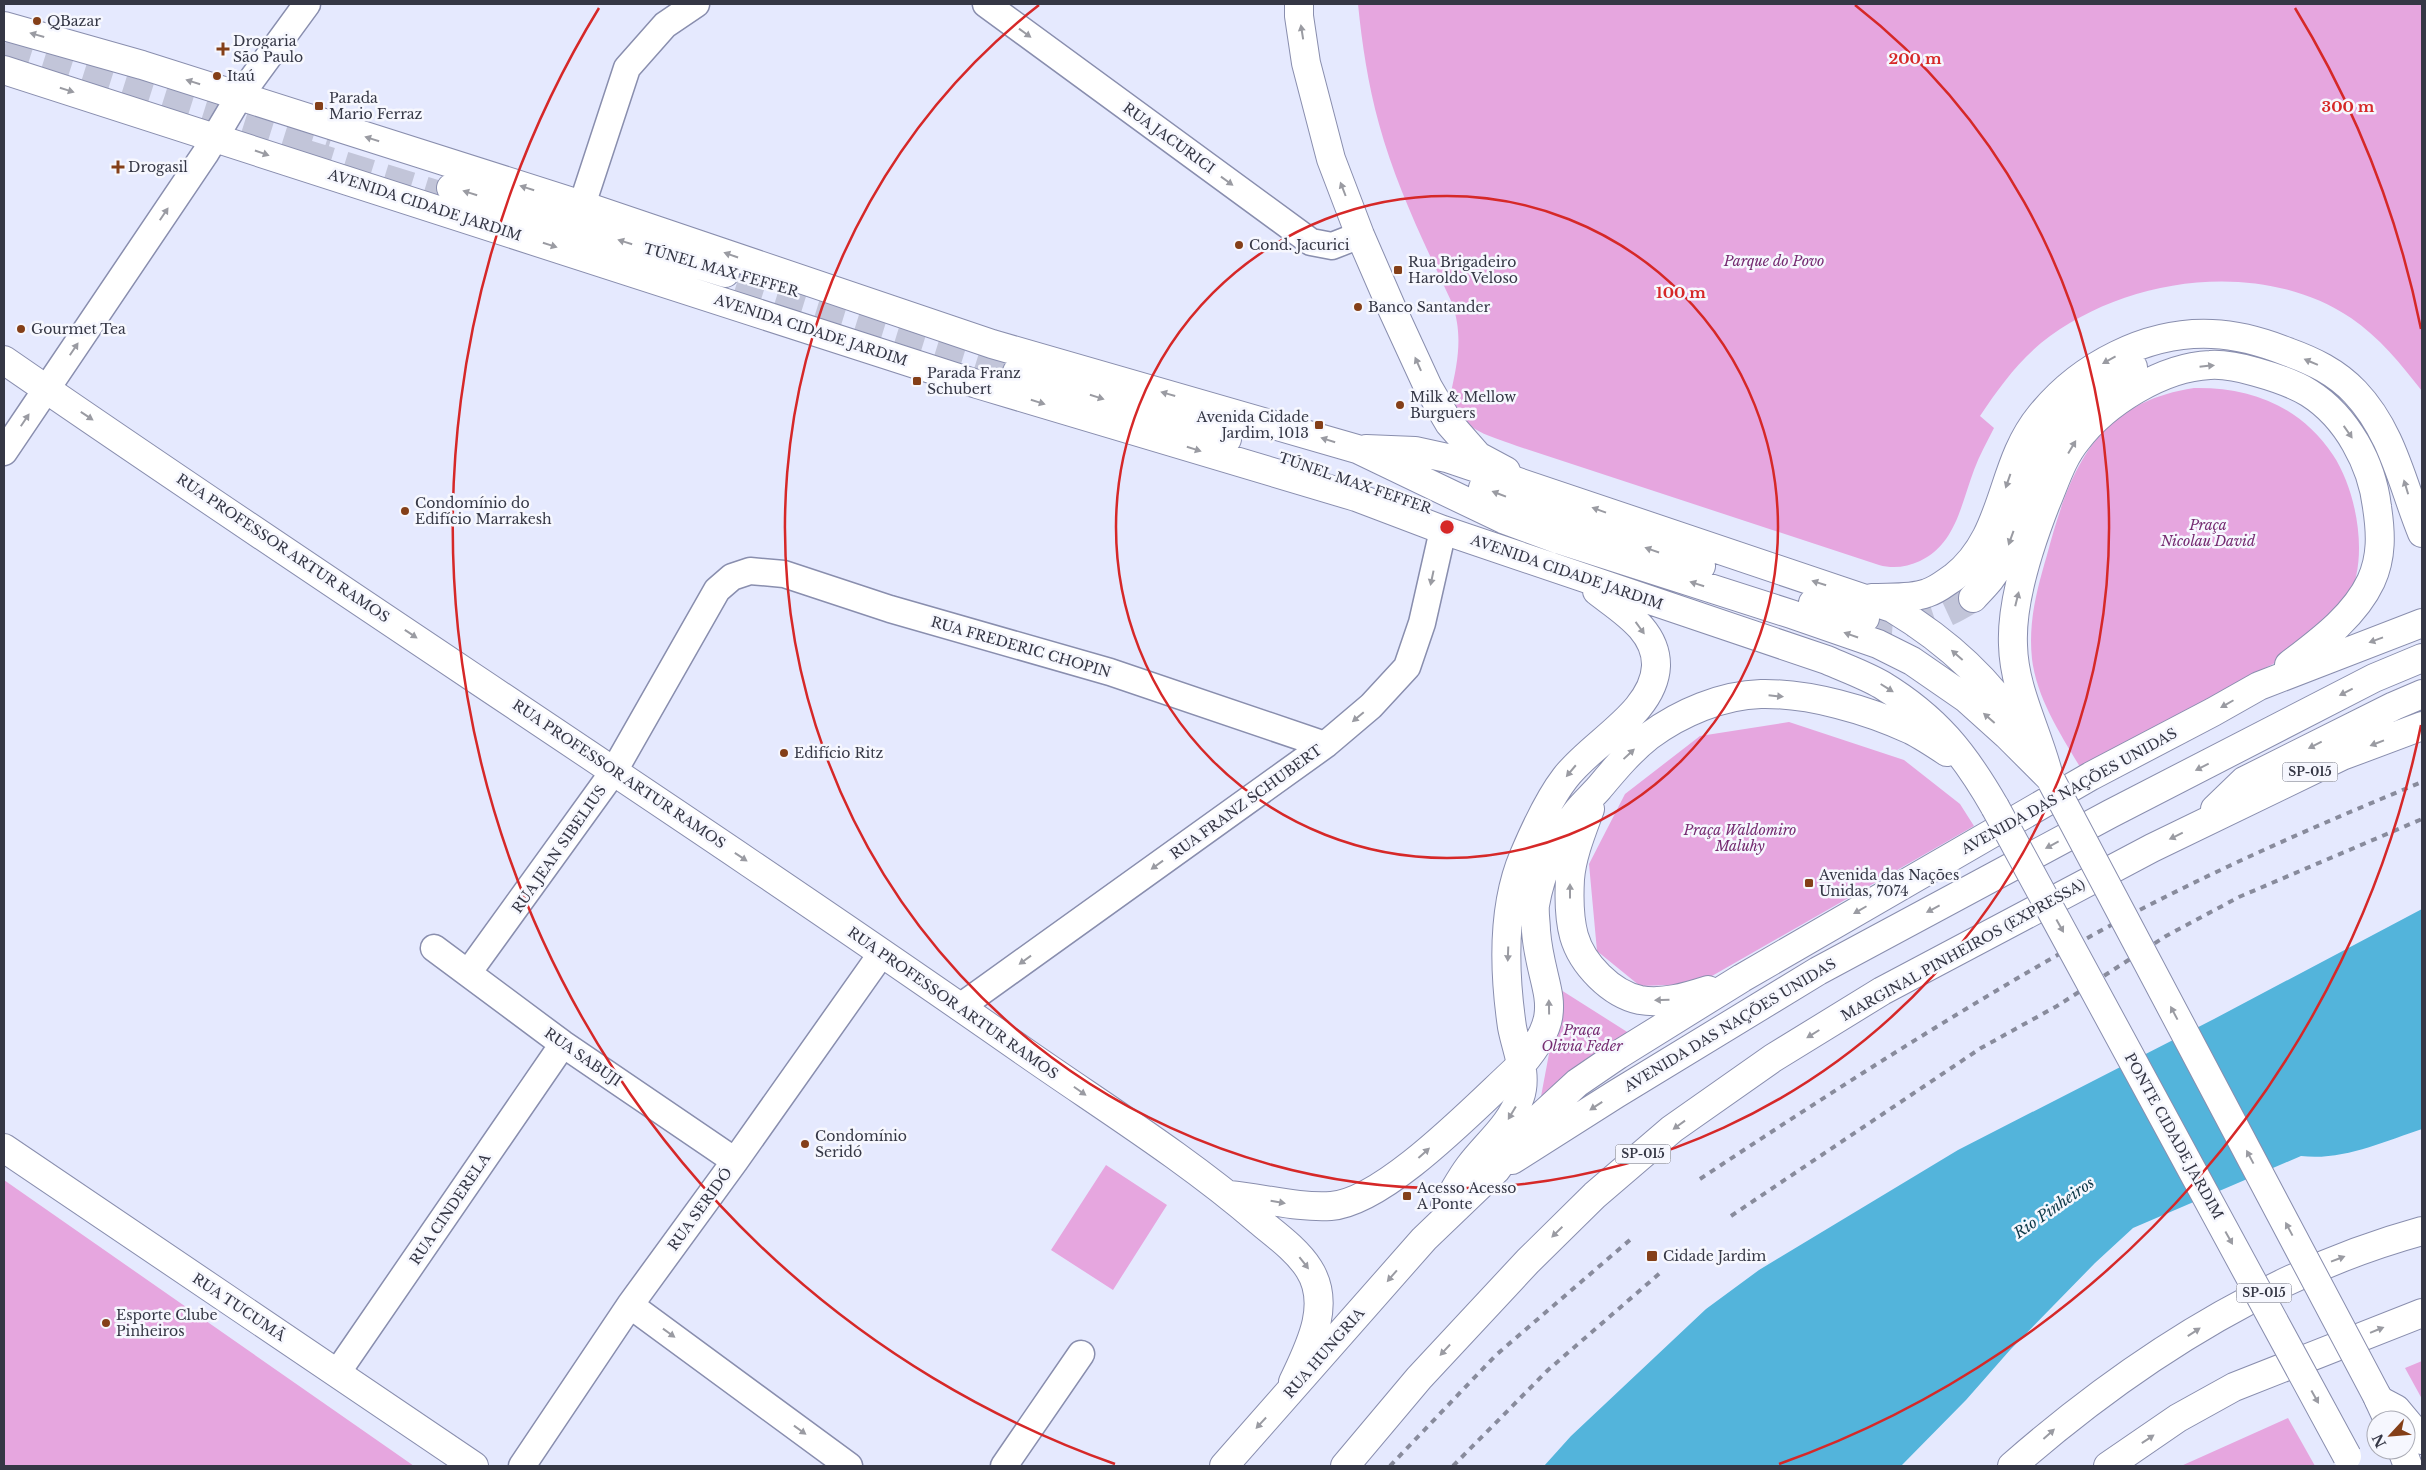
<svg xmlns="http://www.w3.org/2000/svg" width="2426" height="1470" font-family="'Libre Baskerville',serif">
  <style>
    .green { fill: #e6a6df }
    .water { fill: #53b4db }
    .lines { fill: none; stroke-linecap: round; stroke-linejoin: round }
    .highway-tunnel { stroke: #c2c5d9; stroke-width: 28; stroke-dasharray: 28 14; stroke-linecap: butt }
    .street-casing { stroke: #898eae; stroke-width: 29 }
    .secondary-casing { stroke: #898eae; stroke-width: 30 }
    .highway-casing { stroke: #898eae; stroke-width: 30 }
    .street { stroke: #fff; stroke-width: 26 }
    .secondary { stroke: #fff; stroke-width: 28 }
    .highway { stroke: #fff; stroke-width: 28 }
    .rail { stroke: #888b9c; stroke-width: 4; stroke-dasharray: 6 6; stroke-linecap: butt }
    .highway-bridge-casing { stroke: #898eae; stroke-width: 30; stroke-linecap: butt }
    .highway-bridge { stroke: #fff; stroke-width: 28 }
    .oneway { fill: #9a9ba2 }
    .ring { fill: none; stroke: #d62828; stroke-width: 2.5 }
    .poi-dot { fill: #843f18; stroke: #f6f7fe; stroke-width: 2 }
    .labels { text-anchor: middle; stroke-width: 5; stroke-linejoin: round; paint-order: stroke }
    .shield { fill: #f6f7fe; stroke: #6f717c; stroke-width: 1 }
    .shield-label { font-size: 12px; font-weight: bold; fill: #353745 }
    .poi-label { font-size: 14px; fill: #353745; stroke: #f6f7fe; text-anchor: start }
    .street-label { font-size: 14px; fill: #353745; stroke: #f6f7fe }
    .park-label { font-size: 14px; font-style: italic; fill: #752b71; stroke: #f6f7fe }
    .water-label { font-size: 15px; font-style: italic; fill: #0d3949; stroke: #f6f7fe }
    .centre { fill: #d62828; stroke: #f6f7fe; stroke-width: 2.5 }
    .ring-label { font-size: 15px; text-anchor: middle; font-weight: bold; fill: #d62828; stroke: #f6f7fe; stroke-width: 5; stroke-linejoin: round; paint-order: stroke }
  </style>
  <rect width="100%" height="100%" fill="#e5e9fe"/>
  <path class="green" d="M1358 4H2422V391C2401 364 2379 337 2351 318 2260 257 2123 277 2041 343 2016 364 1998 389 1980 416L1994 428C1987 442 1979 456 1974 470 1961 504 1956 544 1920 561 1907 567 1893 569 1879 565L1517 446C1485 434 1458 430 1451 392 1458 361 1463 334 1452 303 1425 245 1396 186 1379 124 1368 84 1362 44 1358 4Z
    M2194 388C2251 387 2300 406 2333 455 2357 491 2370 561 2347 600 2341 610 2325 630 2316 638 2300 651 2266 667 2247 678 2193 709 2138 741 2083 772 2063 738 2037 700 2032 659 2028 622 2037 589 2047 555 2070 469 2096 403 2194 388Z
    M1789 722 1904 760 1960 804 1974 826 1698 984 1640 986 1597 951 1589 864 1625 794 1700 736Z
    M1561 990 1632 1035 1539 1107Z
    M1106 1165 1167 1205 1113 1290 1051 1250Z
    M4 1180 414 1466H4Z
    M2422 1361V1399L2405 1368Z
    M2288 1418 2315 1466H2181Z"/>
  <path class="water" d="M2422 909V1129C2383 1142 2342 1161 2301 1156L2133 1228 2095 1263 2010 1350 1966 1400 1901 1466H1544L1571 1436 1706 1309 1759 1270 1958 1150 2214 1019Z"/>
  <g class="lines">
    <path class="highway-tunnel" d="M4 47 328 149
      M304 153 475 206
      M696 273 1017 372
      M1865 618C1912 627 1933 623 1973 598"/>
    <g class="street-casing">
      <path id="street" d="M986 4 1311 242 1332 246 1360 235
        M582 205 627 68 665 25 696 4
        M4 452 205 154 239 97 307 4
        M434 948 563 1044 735 1161
        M468 973 614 771 717 590 732 577 750 571 784 574 890 609 1110 672 1325 745
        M960 1007 1325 745 1371 706 1407 667 1422 623 1443 530
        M630 1305 849 1466
        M337 1373 563 1044
        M522 1466 630 1305 735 1161 882 953
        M1004 1466 1081 1354"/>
    </g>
    <g class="secondary-casing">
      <path id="secondary" d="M1299 4V16L1306 63 1331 159 1360 235 1393 311 1428 387 1449 423 1478 456 1506 471
        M4 360C341 593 686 815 1022 1050 1102 1106 1186 1158 1259 1221 1276 1235 1297 1250 1309 1269 1332 1305 1309 1348 1293 1382
        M4 1148 474 1466
        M1229 1195C1263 1198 1297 1208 1331 1206 1386 1202 1479 1103 1521 1065
        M2379 1400 2396 1409 2422 1440"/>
    </g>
    <g class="highway-casing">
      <path id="highway" d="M4 26 142 65 582 205 992 344 1357 449 1503 519 1560 540 1791 614 1878 644 1912 661 1967 699 2007 735 2049 777
        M4 70 977 384 1356 497 1443 530 1827 660C1845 668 1865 675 1882 685 1936 718 1964 753 1995 807
        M451 188 725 273
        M1017 372 1227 439
        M1366 449 1415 451 1447 458 1892 608C1947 641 1994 683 2027 739
        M1483 488 1701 566
        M1872 598C1889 597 1911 599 1927 593 1937 590 1945 583 1954 577 2007 535 1999 466 2040 416 2080 366 2147 331 2212 334 2239 335 2263 342 2288 352 2313 361 2336 372 2355 392 2393 432 2402 484 2422 533
        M1973 598C1983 587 1993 578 1999 565 2017 533 2022 495 2037 462 2057 419 2093 390 2133 367
        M1813 603 1865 618
        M2048 773C2037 730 2014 690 2013 645 2011 601 2030 544 2046 503 2055 482 2062 458 2077 440 2105 403 2162 367 2210 365 2225 364 2242 368 2256 372 2274 377 2293 383 2309 393 2347 417 2372 464 2377 507 2381 533 2382 557 2371 581 2354 617 2319 642 2289 665
        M1590 809C1582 831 1572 855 1570 879 1569 897 1569 918 1574 936 1582 964 1611 994 1640 1000 1663 1004 1686 997 1708 990
        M2215 809 2244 781 2394 706 2422 694
        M1521 1065C1570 1009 1541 993 1536 931 1536 923 1534 913 1535 905 1541 871 1555 840 1576 813 1583 804 1592 796 1599 788 1615 769 1630 751 1649 736 1680 713 1722 695 1761 694 1809 693 1868 710 1911 730 1923 736 1935 744 1947 752
        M1512 1160 1616 1094 1818 971 2110 814 2374 678 2422 658
        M1445 1205C1453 1193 1460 1179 1469 1167 1486 1144 1511 1125 1520 1097 1528 1074 1516 1049 1512 1027 1504 972 1502 906 1524 855 1535 829 1548 800 1565 778 1591 743 1654 713 1656 666 1657 630 1621 610 1597 591
        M2377 1396 2388 1420
        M2402 1450 2408 1466
        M1224 1466 1424 1239 1496 1170 1525 1131 1577 1083 1618 1055 1742 978 2091 776 2213 712 2259 686 2422 623
        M1345 1466 1419 1378 1528 1261 1595 1195 1672 1129 1773 1058 1882 991 2152 848 2342 756 2422 726
        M2012 1466C2131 1362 2269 1273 2422 1231
        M2108 1466 2178 1418 2234 1387 2422 1313"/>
    </g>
    <use href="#street" class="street"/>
    <use href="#secondary" class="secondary"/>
    <use href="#highway" class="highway"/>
    <path class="rail" d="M1700 1179C1828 1094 1957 1011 2091 936 2198 877 2310 828 2422 782
      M1731 1216 1981 1048 2057 1006 2166 936 2239 897 2422 819
      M1390 1466 1496 1355 1631 1239
      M1453 1466 1548 1370 1660 1273"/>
    <g class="highway-bridge-casing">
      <path id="highway-bridge" d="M2052 782 2377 1396
        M1995 807 2347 1456"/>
    </g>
    <use href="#highway-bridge" class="highway-bridge"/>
  </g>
  <defs><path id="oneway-solid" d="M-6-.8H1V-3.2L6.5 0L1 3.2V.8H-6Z" transform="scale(1.25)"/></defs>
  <g class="oneway">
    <use href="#oneway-solid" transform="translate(1302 32) rotate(-99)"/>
    <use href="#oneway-solid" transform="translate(1025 33) rotate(36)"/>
    <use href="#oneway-solid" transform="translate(37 35) rotate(-164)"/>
    <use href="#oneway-solid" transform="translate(193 82) rotate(-162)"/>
    <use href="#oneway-solid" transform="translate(67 90) rotate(17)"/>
    <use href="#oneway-solid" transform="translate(372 139) rotate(-163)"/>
    <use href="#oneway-solid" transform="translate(262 153) rotate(19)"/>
    <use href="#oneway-solid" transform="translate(1227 181) rotate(36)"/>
    <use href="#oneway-solid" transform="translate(527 188) rotate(-163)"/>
    <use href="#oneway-solid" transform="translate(1343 189) rotate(-111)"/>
    <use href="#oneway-solid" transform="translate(470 193) rotate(-163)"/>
    <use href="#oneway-solid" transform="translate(164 214) rotate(-56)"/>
    <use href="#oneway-solid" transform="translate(625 242) rotate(-163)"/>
    <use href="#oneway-solid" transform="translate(550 245) rotate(18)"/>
    <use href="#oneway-solid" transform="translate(731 255) rotate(-161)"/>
    <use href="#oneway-solid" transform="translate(74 349) rotate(-56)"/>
    <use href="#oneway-solid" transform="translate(2109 360) rotate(151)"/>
    <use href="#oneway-solid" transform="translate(2311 362) rotate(-157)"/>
    <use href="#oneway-solid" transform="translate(1418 364) rotate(-114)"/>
    <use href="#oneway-solid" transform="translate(2207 366) rotate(-6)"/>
    <use href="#oneway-solid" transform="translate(1168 394) rotate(-164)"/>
    <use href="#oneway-solid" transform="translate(1097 397) rotate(18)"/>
    <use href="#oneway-solid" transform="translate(1038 402) rotate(17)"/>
    <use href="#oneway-solid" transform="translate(87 416) rotate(34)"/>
    <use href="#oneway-solid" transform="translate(25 420) rotate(-56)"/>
    <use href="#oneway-solid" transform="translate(2348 432) rotate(55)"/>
    <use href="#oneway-solid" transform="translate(1328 440) rotate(-163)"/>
    <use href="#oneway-solid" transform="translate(2072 447) rotate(-59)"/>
    <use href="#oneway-solid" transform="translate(1194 449) rotate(17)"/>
    <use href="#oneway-solid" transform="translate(2008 481) rotate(109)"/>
    <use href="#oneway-solid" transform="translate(2406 487) rotate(-107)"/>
    <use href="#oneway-solid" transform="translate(1499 494) rotate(-159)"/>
    <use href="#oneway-solid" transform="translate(1599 510) rotate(-160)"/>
    <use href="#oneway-solid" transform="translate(2011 538) rotate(110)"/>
    <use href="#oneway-solid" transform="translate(1652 550) rotate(-161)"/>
    <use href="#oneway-solid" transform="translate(1432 578) rotate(102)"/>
    <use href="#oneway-solid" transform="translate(1819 583) rotate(-162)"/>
    <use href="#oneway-solid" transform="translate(1697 584) rotate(-162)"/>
    <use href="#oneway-solid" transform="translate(2017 599) rotate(-76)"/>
    <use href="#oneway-solid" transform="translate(1640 628) rotate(54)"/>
    <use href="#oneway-solid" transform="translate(411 634) rotate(34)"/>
    <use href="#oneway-solid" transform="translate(1851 635) rotate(-161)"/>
    <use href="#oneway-solid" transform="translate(2376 640) rotate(160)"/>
    <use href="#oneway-solid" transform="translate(1957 655) rotate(-139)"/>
    <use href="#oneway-solid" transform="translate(1887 688) rotate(32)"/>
    <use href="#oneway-solid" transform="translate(2346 692) rotate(153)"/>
    <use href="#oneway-solid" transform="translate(1776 696) rotate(6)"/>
    <use href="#oneway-solid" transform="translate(2227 704) rotate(150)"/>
    <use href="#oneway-solid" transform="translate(1358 717) rotate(140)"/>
    <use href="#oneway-solid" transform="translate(1989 718) rotate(-139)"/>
    <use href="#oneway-solid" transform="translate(2377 743) rotate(159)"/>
    <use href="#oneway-solid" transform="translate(2315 745) rotate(153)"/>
    <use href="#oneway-solid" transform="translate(1629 754) rotate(-43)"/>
    <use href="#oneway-solid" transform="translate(2202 767) rotate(153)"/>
    <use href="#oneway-solid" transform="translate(1571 771) rotate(130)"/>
    <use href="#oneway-solid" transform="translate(2176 836) rotate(154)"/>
    <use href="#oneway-solid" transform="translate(2052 845) rotate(152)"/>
    <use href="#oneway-solid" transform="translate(741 857) rotate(34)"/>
    <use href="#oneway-solid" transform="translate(1157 865) rotate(144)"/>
    <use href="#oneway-solid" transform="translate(1570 891) rotate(-90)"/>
    <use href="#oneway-solid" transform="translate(1933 909) rotate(152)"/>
    <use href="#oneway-solid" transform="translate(1860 910) rotate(150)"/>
    <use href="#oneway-solid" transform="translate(2060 926) rotate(61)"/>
    <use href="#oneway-solid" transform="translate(1508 954) rotate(92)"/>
    <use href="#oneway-solid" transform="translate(1025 960) rotate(144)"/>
    <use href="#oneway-solid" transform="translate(1662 1000) rotate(178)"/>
    <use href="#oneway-solid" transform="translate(1549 1007) rotate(-91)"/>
    <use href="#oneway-solid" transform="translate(2174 1013) rotate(-118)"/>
    <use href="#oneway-solid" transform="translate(1813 1034) rotate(148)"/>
    <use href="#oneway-solid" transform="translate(1080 1091) rotate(35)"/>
    <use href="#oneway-solid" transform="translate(1596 1106) rotate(147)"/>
    <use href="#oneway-solid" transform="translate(1512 1113) rotate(121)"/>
    <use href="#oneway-solid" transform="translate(1679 1125) rotate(144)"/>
    <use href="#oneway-solid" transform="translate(1424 1153) rotate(-42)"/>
    <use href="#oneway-solid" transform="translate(2250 1157) rotate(-118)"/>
    <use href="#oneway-solid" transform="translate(1278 1202) rotate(10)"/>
    <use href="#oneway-solid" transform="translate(2289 1229) rotate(-118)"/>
    <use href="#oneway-solid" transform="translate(1557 1232) rotate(136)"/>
    <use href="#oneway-solid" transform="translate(2229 1238) rotate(61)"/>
    <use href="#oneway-solid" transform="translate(2338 1259) rotate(-21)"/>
    <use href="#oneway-solid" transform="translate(1304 1263) rotate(52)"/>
    <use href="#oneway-solid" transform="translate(1392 1276) rotate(131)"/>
    <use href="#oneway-solid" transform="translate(2377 1330) rotate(-22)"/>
    <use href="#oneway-solid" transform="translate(2194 1332) rotate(-33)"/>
    <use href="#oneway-solid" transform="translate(669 1333) rotate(36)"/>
    <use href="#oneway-solid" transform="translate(1445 1350) rotate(133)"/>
    <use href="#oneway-solid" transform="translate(2315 1397) rotate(61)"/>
    <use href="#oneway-solid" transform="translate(1261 1423) rotate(133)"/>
    <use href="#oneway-solid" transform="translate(800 1430) rotate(36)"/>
    <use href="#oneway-solid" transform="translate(2049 1434) rotate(-42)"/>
    <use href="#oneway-solid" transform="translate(2148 1439) rotate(-34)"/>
  </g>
  <g class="ring">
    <circle cx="1447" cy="527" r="331"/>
    <path d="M1855 5A662 662 0 1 1 1039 5"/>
    <path d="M2421 725A994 994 0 0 1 1779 1464M1115 1464A994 994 0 0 1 599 8M2295 8A994 994 0 0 1 2421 329"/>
  </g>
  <g class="poi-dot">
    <circle cx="37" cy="21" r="5"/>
    <path d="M220.5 41.5h5v5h5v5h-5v5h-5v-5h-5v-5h5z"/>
    <circle cx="217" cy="76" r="5"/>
    <rect x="314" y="101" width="10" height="10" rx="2.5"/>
    <path d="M115.5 159.5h5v5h5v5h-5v5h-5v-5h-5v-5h5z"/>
    <circle cx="1239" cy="245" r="5"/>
    <rect x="1393" y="265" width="10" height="10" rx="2.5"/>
    <circle cx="1358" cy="307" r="5"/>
    <circle cx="21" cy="329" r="5"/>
    <rect x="912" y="376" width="10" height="10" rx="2.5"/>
    <circle cx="1400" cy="405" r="5"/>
    <rect x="1314" y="420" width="10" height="10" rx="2.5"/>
    <circle cx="405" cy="511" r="5"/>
    <circle cx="784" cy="753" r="5"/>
    <rect x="1804" y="878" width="10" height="10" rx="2.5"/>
    <circle cx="805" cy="1144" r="5"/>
    <rect x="1402" y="1191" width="10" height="10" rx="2.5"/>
    <rect x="1646" y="1250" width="12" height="12" rx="2.5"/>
    <circle cx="106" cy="1323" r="5"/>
  </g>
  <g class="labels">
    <g class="shield">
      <rect x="2282.5" y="762.5" width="55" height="19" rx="4"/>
      <rect x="1615.5" y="1144.5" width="55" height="19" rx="4"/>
      <rect x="2236.5" y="1283.5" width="55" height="19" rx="4"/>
    </g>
    <g class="shield-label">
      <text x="2310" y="776">SP-015</text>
      <text x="1643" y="1158">SP-015</text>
      <text x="2264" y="1297">SP-015</text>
    </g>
    <g class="poi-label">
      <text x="47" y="26">QBazar</text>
      <text x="233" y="46">Drogaria<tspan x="233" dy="16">São Paulo</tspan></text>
      <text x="227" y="81">Itaú</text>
      <text x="329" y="103">Parada<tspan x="329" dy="16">Mario Ferraz</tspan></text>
      <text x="128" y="172">Drogasil</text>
      <text x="1249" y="250">Cond. Jacurici</text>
      <text x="1408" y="267">Rua Brigadeiro<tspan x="1408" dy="16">Haroldo Veloso</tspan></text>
      <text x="1368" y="312">Banco Santander</text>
      <text x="31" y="334">Gourmet Tea</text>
      <text x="927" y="378">Parada Franz<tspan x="927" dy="16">Schubert</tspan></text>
      <text x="1410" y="402">Milk &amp; Mellow<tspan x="1410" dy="16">Burguers</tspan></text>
      <text x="1309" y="422" text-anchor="end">Avenida Cidade<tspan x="1309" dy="16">Jardim, 1013</tspan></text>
      <text x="415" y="508">Condomínio do<tspan x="415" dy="16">Edifício Marrakesh</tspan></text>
      <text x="794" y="758">Edifício Ritz</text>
      <text x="1819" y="880">Avenida das Nações<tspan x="1819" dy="16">Unidas, 7074</tspan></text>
      <text x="815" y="1141">Condomínio<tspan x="815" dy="16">Seridó</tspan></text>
      <text x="1417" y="1193">Acesso Acesso<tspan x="1417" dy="16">A Ponte</tspan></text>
      <text x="1663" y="1261">Cidade Jardim</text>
      <text x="116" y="1320">Esporte Clube<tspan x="116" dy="16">Pinheiros</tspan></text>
    </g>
    <g class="street-label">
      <text transform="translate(1169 138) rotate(36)" y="5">RUA JACURICI</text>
      <text transform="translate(425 205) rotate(18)" y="5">AVENIDA CIDADE JARDIM</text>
      <text transform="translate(721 270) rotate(16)" y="5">TÚNEL MAX FEFFER</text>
      <text transform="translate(811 330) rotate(18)" y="5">AVENIDA CIDADE JARDIM</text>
      <text transform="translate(1355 483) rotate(19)" y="5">TÚNEL MAX FEFFER</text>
      <text transform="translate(283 548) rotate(34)" y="5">RUA PROFESSOR ARTUR RAMOS</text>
      <text transform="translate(1567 572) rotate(19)" y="5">AVENIDA CIDADE JARDIM</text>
      <text transform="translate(1021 647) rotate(16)" y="5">RUA FREDERIC CHOPIN</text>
      <text transform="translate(619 774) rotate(34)" y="5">RUA PROFESSOR ARTUR RAMOS</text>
      <text transform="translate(2069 791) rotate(-29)" y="5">AVENIDA DAS NAÇÕES UNIDAS</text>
      <text transform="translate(1246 802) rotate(-36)" y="5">RUA FRANZ SCHUBERT</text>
      <text transform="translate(559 849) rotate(-55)" y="5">RUA JEAN SIBELIUS</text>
      <text transform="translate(1963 950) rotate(-29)" y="5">MARGINAL PINHEIROS (EXPRESSA)</text>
      <text transform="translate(953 1003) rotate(35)" y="5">RUA PROFESSOR ARTUR RAMOS</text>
      <text transform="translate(1730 1025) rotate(-31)" y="5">AVENIDA DAS NAÇÕES UNIDAS</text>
      <text transform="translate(583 1057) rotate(35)" y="5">RUA SABUJI</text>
      <text transform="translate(2174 1136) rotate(61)" y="5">PONTE CIDADE JARDIM</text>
      <text transform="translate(450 1209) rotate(-56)" y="5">RUA CINDERELA</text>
      <text transform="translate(700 1209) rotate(-54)" y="5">RUA SERIDÓ</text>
      <text transform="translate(239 1307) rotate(34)" y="5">RUA TUCUMÃ</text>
      <text transform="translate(1324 1353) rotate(-49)" y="5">RUA HUNGRIA</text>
    </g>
    <g class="park-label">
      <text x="1774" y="266">Parque do Povo</text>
      <text x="2208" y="530">Praça<tspan x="2208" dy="16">Nicolau David</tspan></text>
      <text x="1740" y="835">Praça Waldomiro<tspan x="1740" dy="16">Maluhy</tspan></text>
      <text x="1582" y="1035">Praça<tspan x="1582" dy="16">Olivia Feder</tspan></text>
    </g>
    <g class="water-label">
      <text transform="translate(2054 1208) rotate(-35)" y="5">Rio Pinheiros</text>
    </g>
  </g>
  <circle cx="1447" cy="527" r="8" class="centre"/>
  <g class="ring-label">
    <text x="1915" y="64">200 m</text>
    <text x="2348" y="112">300 m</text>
    <text x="1681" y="298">100 m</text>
  </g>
  <rect width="2426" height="1470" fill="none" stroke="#353745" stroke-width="10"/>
  <g transform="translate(2391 1435) rotate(244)"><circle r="24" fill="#f6f7fe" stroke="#a9aab4"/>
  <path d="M0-4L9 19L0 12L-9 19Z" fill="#843f18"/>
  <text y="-8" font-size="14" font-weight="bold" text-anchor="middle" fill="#353745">N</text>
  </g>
</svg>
